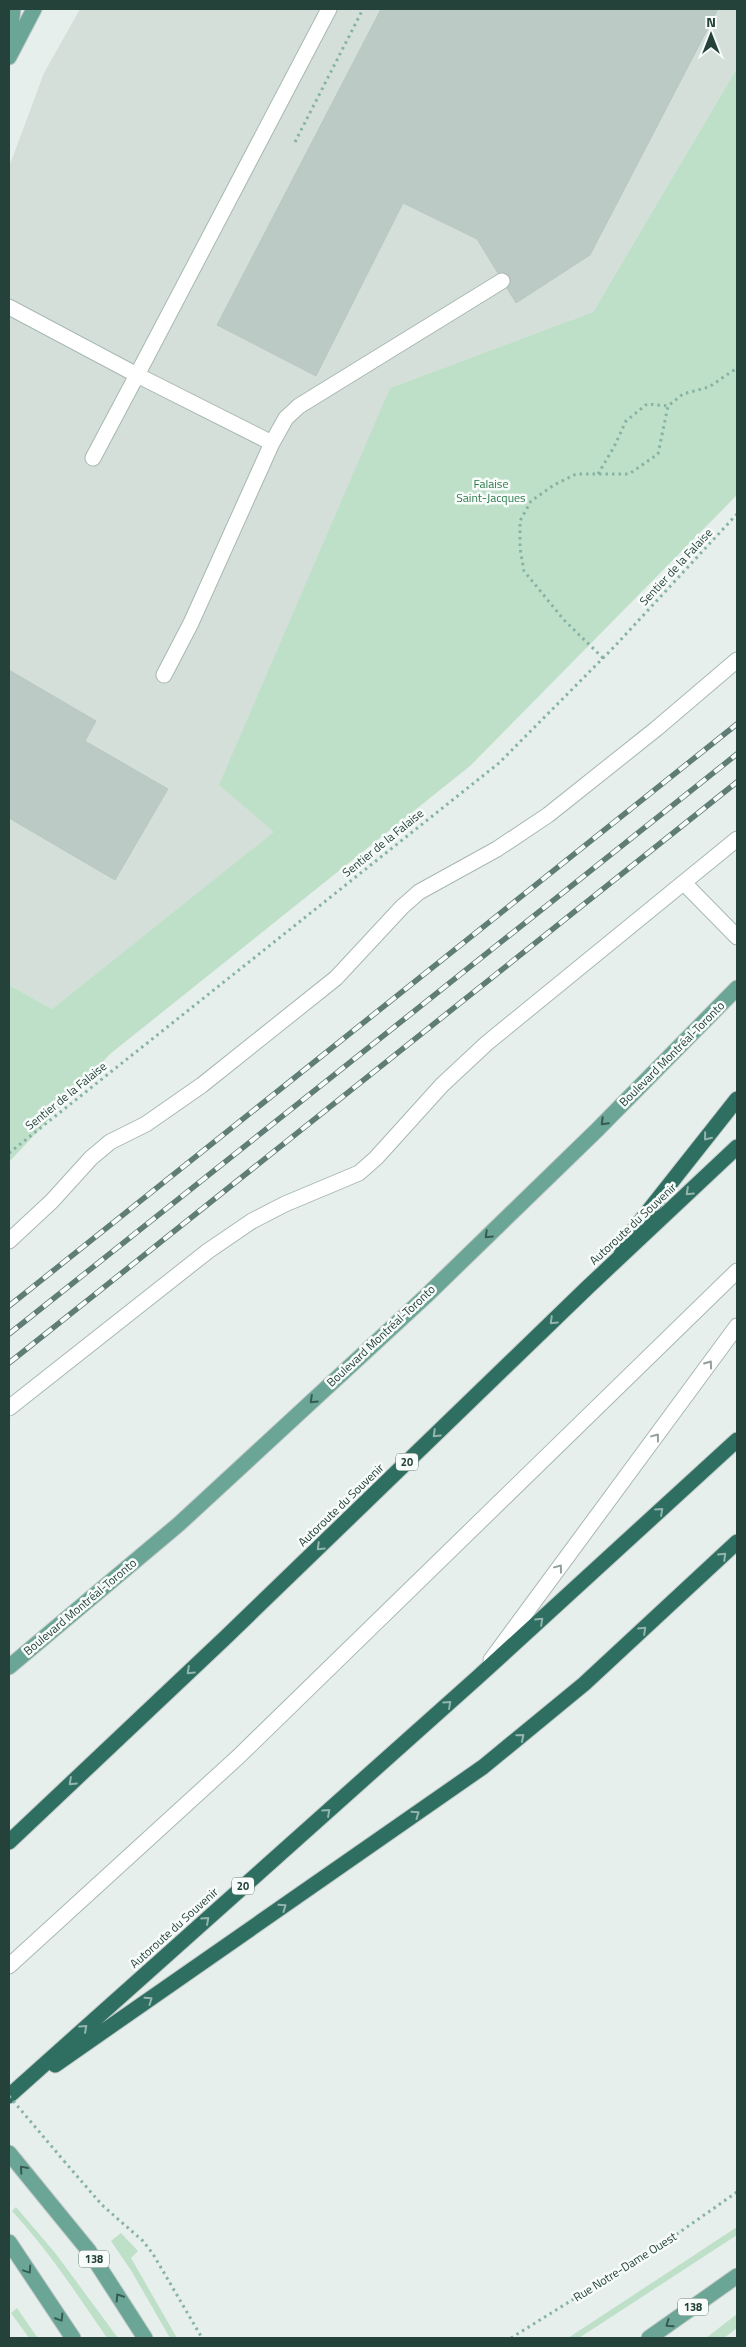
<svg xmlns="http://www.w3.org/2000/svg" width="746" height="2347" font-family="'Titillium Web',sans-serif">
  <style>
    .built { fill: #d4dfda }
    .green { fill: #bfe0c8 }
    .building { fill: #bbcac4; stroke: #b8c9c2 }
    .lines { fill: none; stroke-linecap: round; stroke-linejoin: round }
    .minor-casing { stroke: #a8b8b2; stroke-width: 17 }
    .major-casing { stroke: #c2cac8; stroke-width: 17 }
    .highway-casing { stroke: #c2cac8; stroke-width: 17 }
    .path { stroke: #86b3a5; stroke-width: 3; stroke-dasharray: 2.5 4; stroke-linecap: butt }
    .minor { stroke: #fff; stroke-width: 15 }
    .major { stroke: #6aa596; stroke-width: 15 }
    .highway { stroke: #2f6f62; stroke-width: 15 }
    .rail-casing { stroke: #5f7d75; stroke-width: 5.5 }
    .rail { stroke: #f7fbf9; stroke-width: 4; stroke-dasharray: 11; stroke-linecap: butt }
    .path-bridge { stroke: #86b3a5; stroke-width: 3; stroke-dasharray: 2.5 4; stroke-linecap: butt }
    .oneway { stroke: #365b51 }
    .oneway2 { stroke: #93b5ae }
    .oneway3 { stroke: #92a09c }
    .labels { text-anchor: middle; stroke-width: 5; stroke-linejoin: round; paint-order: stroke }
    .shield { fill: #f7fbf9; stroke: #637a73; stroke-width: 1 }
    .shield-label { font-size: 11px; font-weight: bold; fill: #24423a }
    .park-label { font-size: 12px; fill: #2d7a4b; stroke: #f7fbf9 }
    .street-label { font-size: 12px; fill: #24423a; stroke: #f7fbf9 }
  </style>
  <rect width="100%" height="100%" fill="#e6efeb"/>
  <path class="built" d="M80 9H737V68L593 312 390 388 275 832 52 1009 9 985V167L44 73Z"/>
  <path class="green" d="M737 68V495L470 766 110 1054 9 1162V985L52 1009 274 832 219 785 390 388 593 312Z
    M16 2207 56 2254 118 2338H107C77 2294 48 2250 12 2211Z
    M737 2227V2235L579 2338H568Z
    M121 2233 138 2251 131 2258 177 2338H170L132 2272 111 2241Z
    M17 2308 35 2334 38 2338H29L11 2313Z
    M737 2314V2328L724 2338H706Z"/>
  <path class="building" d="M381 9H718L590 255 516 303 477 239 403 203 316 376 217 325Z
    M9 670 96 721 85 741 168 789 115 880 9 818Z"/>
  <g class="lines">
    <g class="minor-casing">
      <path id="minor" d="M9 307 137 375 329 9
        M272 443 286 418 299 406 502 281
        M93 458 137 375 272 443 191 623 164 675
        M684 883 737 937
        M9 1241 52 1201 91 1158 110 1142 146 1124 202 1085 336 978 402 907 419 892 497 849 548 815 656 729 737 660
        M9 1408 208 1251 252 1221 285 1204 359 1173 376 1158 442 1085 487 1043 737 839
        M491 1660 737 1326
        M9 1966 238 1757 737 1271"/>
    </g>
    <g class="major-casing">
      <path id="major" d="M9 44 13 9
        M9 57 34 9
        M9 1667 179 1524 426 1296 597 1130 737 988
        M9 2153 89 2251 145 2338
        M9 2242 73 2338
        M649 2338 737 2276"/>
    </g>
    <g class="highway-casing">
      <path id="highway" d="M620 1247 737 1099
        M9 1842 226 1637 588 1287 737 1147
        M55 2065 483 1767 584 1684 737 1542
        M9 2096 478 1677 737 1440"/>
    </g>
    <path class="path" d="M295 142 363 9
      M598 474 614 447 626 421 647 404 668 406
      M603 658 564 620 524 571 520 548V521L531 501 554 485 576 474H629L658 454 668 406 683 394 709 387 737 368
      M9 1153 499 763 614 647 737 514
      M64 2161 102 2205 143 2241 153 2254 202 2338
      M511 2338 667 2241 737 2192"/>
    <use href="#minor" class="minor"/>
    <use href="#major" class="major"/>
    <use href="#highway" class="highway"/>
    <g class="rail-casing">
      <path id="rail" d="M9 1306 737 724
        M9 1334 737 754
        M9 1363 737 782"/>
    </g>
    <use href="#rail" class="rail"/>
    <path class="path-bridge" d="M9 2096 64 2161"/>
  </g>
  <defs><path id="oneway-chevron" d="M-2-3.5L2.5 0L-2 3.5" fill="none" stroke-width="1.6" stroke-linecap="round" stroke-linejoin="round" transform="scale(1.25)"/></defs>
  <g class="oneway">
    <use href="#oneway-chevron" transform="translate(604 1122) rotate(135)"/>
    <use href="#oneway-chevron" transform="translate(488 1235) rotate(136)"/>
    <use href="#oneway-chevron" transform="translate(313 1400) rotate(137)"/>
    <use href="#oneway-chevron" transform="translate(23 2169) rotate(-131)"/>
    <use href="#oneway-chevron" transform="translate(28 2270) rotate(56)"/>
    <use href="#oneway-chevron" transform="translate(119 2297) rotate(-123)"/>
    <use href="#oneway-chevron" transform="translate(60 2318) rotate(58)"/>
    <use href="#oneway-chevron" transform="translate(669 2324) rotate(145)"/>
  </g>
  <g class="oneway2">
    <use href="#oneway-chevron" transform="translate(707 1137) rotate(129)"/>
    <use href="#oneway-chevron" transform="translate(689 1192) rotate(137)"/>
    <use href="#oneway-chevron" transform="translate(553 1321) rotate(136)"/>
    <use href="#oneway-chevron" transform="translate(436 1434) rotate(136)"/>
    <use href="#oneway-chevron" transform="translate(660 1511) rotate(-42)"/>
    <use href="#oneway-chevron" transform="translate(320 1547) rotate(136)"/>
    <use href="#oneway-chevron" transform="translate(723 1556) rotate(-44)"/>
    <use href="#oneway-chevron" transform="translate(540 1621) rotate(-43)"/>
    <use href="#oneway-chevron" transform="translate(643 1630) rotate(-43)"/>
    <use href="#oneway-chevron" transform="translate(190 1671) rotate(137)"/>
    <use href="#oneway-chevron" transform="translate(448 1704) rotate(-42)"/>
    <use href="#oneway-chevron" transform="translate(521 1737) rotate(-40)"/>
    <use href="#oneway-chevron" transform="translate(72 1782) rotate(137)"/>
    <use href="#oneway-chevron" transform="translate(327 1812) rotate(-42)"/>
    <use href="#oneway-chevron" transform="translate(416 1814) rotate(-35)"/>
    <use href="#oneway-chevron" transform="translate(283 1907) rotate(-35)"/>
    <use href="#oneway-chevron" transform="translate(206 1920) rotate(-42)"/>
    <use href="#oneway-chevron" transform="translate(149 2000) rotate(-35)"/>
    <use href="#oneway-chevron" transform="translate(84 2028) rotate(-42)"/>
  </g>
  <g class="oneway3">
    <use href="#oneway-chevron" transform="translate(709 1364) rotate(-54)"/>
    <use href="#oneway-chevron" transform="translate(656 1437) rotate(-53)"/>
    <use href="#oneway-chevron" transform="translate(559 1568) rotate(-53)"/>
  </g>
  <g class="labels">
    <g class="shield">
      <rect x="396" y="1453.5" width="22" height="17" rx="4"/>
      <rect x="232" y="1877.5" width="22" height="17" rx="4"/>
      <rect x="79" y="2250.5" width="30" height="17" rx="4"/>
      <rect x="678" y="2298.5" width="30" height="17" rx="4"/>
    </g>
    <g class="shield-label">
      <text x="407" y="1466">20</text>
      <text x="243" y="1890">20</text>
      <text x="94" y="2263">138</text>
      <text x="693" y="2311">138</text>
    </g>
    <g class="park-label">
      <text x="491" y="488">Falaise<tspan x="491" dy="14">Saint-Jacques</tspan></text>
    </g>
    <g class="street-label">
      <text transform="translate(676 567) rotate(-47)" y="4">Sentier de la Falaise</text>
      <text transform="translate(383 843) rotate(-39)" y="4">Sentier de la Falaise</text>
      <text transform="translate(672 1054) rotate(-45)" y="4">Boulevard Montréal-Toronto</text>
      <text transform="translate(66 1096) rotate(-39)" y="4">Sentier de la Falaise</text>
      <text transform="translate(633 1224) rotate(-43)" y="4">Autoroute du Souvenir</text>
      <text transform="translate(381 1336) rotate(-43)" y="4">Boulevard Montréal-Toronto</text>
      <text transform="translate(341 1505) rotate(-44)" y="4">Autoroute du Souvenir</text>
      <text transform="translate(80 1607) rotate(-40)" y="4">Boulevard Montréal-Toronto</text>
      <text transform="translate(174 1928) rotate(-42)" y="4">Autoroute du Souvenir</text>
      <text transform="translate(625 2267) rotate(-32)" y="4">Rue Notre-Dame Ouest</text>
    </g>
  </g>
  <rect width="746" height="2347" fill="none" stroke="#24423a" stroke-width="20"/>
  <g transform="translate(711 35)" stroke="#f7fbf9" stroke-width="4" paint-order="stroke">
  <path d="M0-4L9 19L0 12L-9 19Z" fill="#24423a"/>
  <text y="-8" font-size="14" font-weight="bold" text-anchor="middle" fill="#24423a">N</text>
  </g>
</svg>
